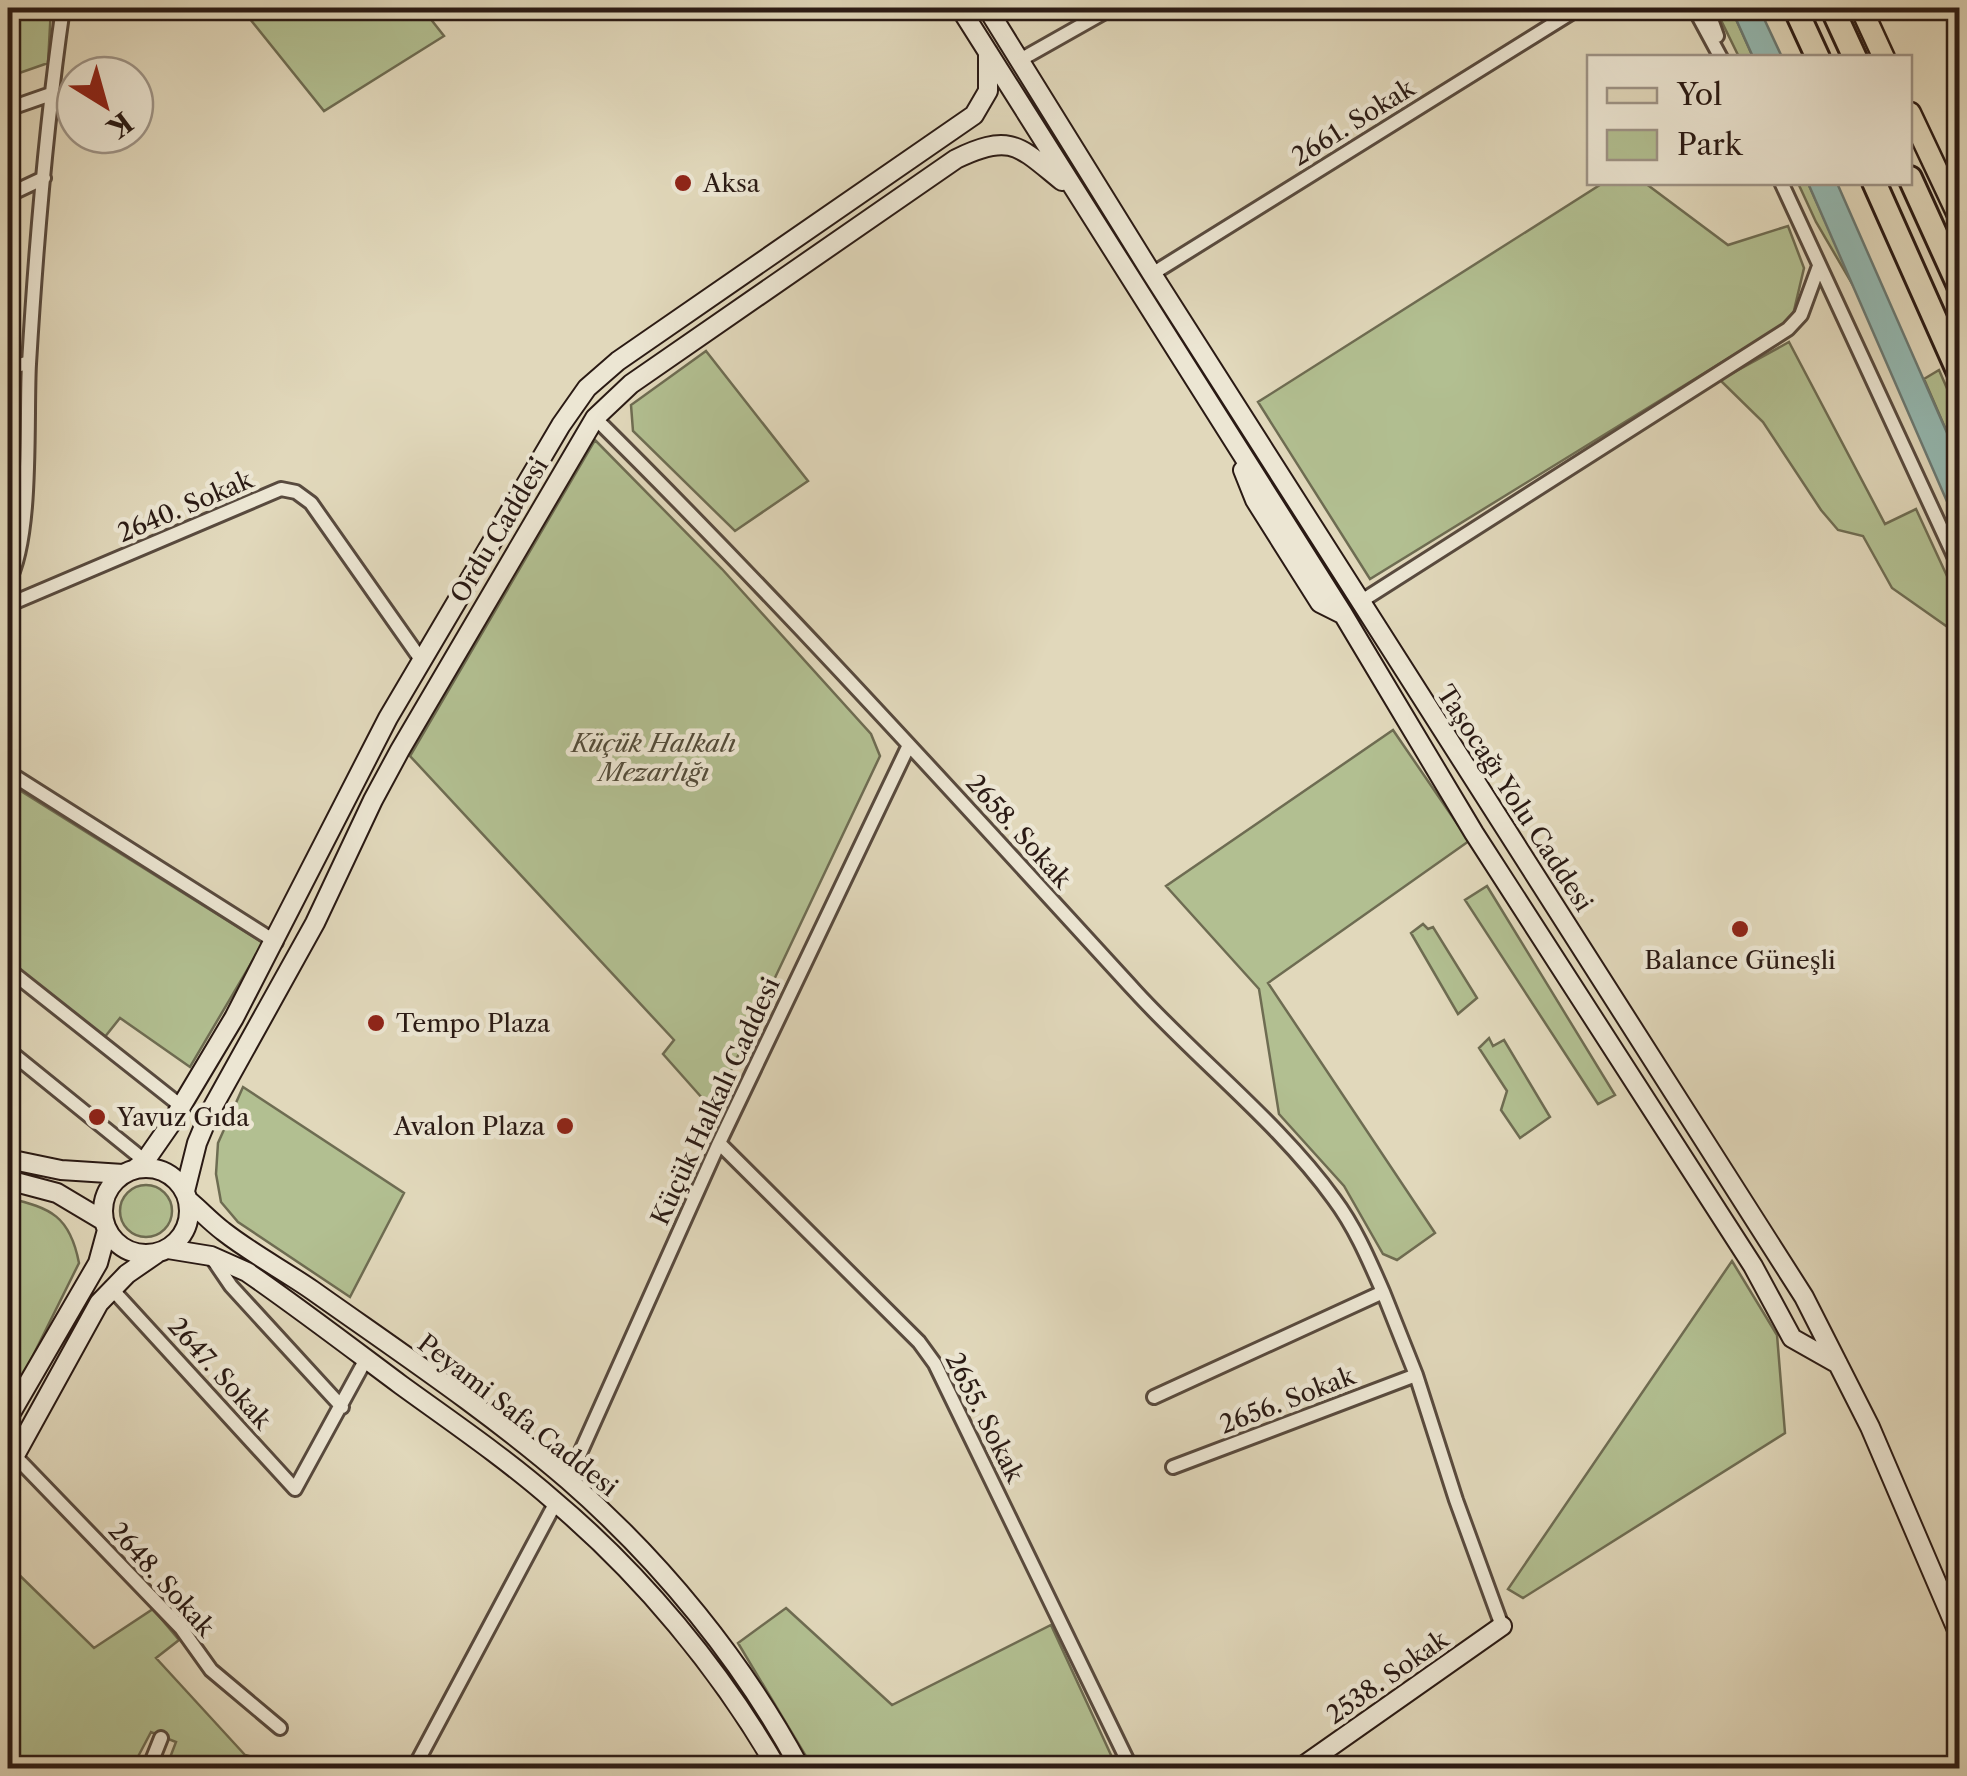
<svg xmlns="http://www.w3.org/2000/svg" width="1967" height="1776" font-family="'Libre Caslon Text',serif">
  <style>
    .green { fill: #b2bf91; stroke: #6e6c52; stroke-width: 2.5 }
    .water { fill: #94b9b2; stroke: #6a7973; stroke-width: 2.5 }
    .lines { fill: none; stroke-linecap: round; stroke-linejoin: round }
    .street-casing { stroke: #584a3e; stroke-width: 18 }
    .secondary-casing { stroke: #2a1a14; stroke-width: 22 }
    .primary-casing { stroke: #2a1a14; stroke-width: 25 }
    .highway-casing { stroke: #2a1a14; stroke-width: 28 }
    .street { stroke: #ece6d3; stroke-width: 12 }
    .secondary { stroke: #ece6d3; stroke-width: 18 }
    .primary { stroke: #e1d8bb; stroke-width: 20 }
    .highway { stroke: #e1d8bb; stroke-width: 22 }
    .poi-dot { fill: #8f2418; stroke: #ece6d3; stroke-width: 4 }
    .labels { text-anchor: middle; stroke-width: 9; stroke-linejoin: round; paint-order: stroke }
    .street-label { font-size: 25px; fill: #2a1a14; stroke: #ece6d3 }
    .poi-label { font-size: 25px; fill: #2a1a14; stroke: #ece6d3; text-anchor: start }
    .park-label { font-size: 25px; font-style: italic; fill: #534c3a; stroke: #ece6d3 }
  </style>
  <rect width="100%" height="100%" fill="#e1d8bb"/>
  <filter id="stains"><feTurbulence type="fractalNoise" baseFrequency=".002" numOctaves="4"/><feColorMatrix values="0 0 0 0 .2 0 0 0 0 .09 0 0 0 0 .02 0 0 0 .5 -.17"/></filter>
  <radialGradient id="worn" r=".72"><stop offset=".6" stop-color="#630" stop-opacity="0"/><stop offset="1" stop-color="#630" stop-opacity=".3"/></radialGradient>
  <path class="green" d="M8 8H51L48 63 8 77Z
    M255 8H422L444 36 324 111 250 19Z
    M1715 8H1731L1753 57H1739Z
    M1603 183H1645L1728 245 1788 226 1804 268 1792 319 1370 579 1258 402Z
    M1798 183H1808L1857 292 1816 222Z
    M1789 342 1885 524 1916 509 1959 602V635L1892 588 1863 536 1838 530 1821 510 1763 422 1720 380Z
    M706 351 808 481 735 531 633 431 631 405Z
    M1939 370 1959 416V460L1924 379Z
    M595 440 722 569 871 734 880 756 718 1098 703 1099 663 1054 674 1040 410 756Z
    M1393 730 1469 841 1268 983 1435 1233 1397 1260 1383 1254 1344 1186 1279 1114 1259 989 1166 886Z
    M8 783 263 943 190 1067 120 1018 104 1038 8 965Z
    M1487 886 1615 1095 1598 1104 1465 900Z
    M1423 924 1428 929 1433 927 1477 998 1458 1014 1411 933Z
    M1489 1038 1493 1046 1504 1040 1550 1117 1520 1138 1501 1110 1507 1091 1479 1048Z
    M243 1087 404 1193 350 1297 238 1222 221 1202 216 1174 218 1143Z
    M120 1211a26 26 0 1 1 52 0a26 26 0 1 1-52 0Z
    M8 1198C51 1208 70 1216 79 1263L9 1404Z
    M1732 1261 1777 1335 1785 1433 1523 1598 1508 1589Z
    M8 1564 94 1648 153 1609 179 1640 156 1658 245 1755 269 1761 266 1768H166L176 1742 151 1732 132 1768H8Z
    M786 1608 892 1705 1051 1625 1117 1768H813L738 1643Z"/>
  <path class="water" d="M1731 8H1759L1782 57H1753Z
    M1808 183H1837L1959 460V529Z"/>
  <g class="lines">
    <g class="street-casing">
      <path id="street" d="M1694 8 1721 58
        M1707 8 1717 36
        M1020 60 1112 8
        M8 109 51 94
        M1781 182 1960 569
        M8 195 44 178
        M1152 274 1579 8
        M8 369 29 362
        M595 418C782 603 958 798 1135 991 1198 1060 1281 1125 1334 1199 1355 1227 1369 1260 1383 1292
        M8 582C33 538 26 419 29 364 36 245 46 125 63 8
        M1360 602 1788 329 1801 315 1819 266
        M8 605 281 489 296 492 311 503 422 661
        M8 772 276 942
        M8 969 181 1106
        M8 1050 145 1161
        M719 1143 919 1342 935 1364 1131 1768
        M212 1258 231 1286 342 1407
        M111 1288 295 1489 366 1359
        M1154 1397 1383 1292 1416 1375 1456 1500 1502 1626
        M14 1455 181 1628 211 1670 280 1728
        M1173 1467 1416 1375
        M568 1480 719 1143 909 745
        M149 1768 161 1738
        M414 1768 556 1502"/>
    </g>
    <g class="secondary-casing">
      <path id="secondary" d="M960 8 1343 614 1474 833 1753 1266 1792 1338 1838 1364
        M987 8 1152 274 1804 1297 1870 1427 1960 1637
        M1243 470 1255 500 1320 603 1342 614
        M8 1159 61 1170 123 1174
        M103 1211a43 43 0 1 1 86 0a43 43 0 1 1-86 0Z
        M135 1169 145 1161 170 1125 234 1018 388 718 561 425 587 388 618 361 974 115 988 91V52
        M8 1180 57 1193 104 1221
        M185 1191 197 1143 210 1112 315 923 373 800 400 750 595 418 631 384 956 159C1011 132 1020 147 1062 181
        M189 1201C201 1211 211 1222 223 1231 251 1253 283 1270 312 1290 398 1351 488 1411 568 1480 661 1561 742 1660 800 1768
        M168 1249 211 1256 247 1272C299 1308 350 1347 401 1385 452 1422 505 1458 553 1500 641 1574 720 1669 777 1768
        M8 1418 98 1263 107 1230
        M8 1468 99 1303 127 1274 156 1254
        M1300 1768 1502 1626"/>
    </g>
    <g class="primary-casing">
      <path id="primary" d="M1861 8 1884 58
        M1910 113 1960 219"/>
    </g>
    <g class="highway-casing">
      <path id="highway" d="M1795 8 1818 58
        M1832 8 1855 58
        M1910 178 1960 288
        M1874 182 1960 375"/>
    </g>
    <use href="#street" class="street"/>
    <use href="#secondary" class="secondary"/>
    <use href="#primary" class="primary"/>
    <use href="#highway" class="highway"/>
  </g>
  <g class="poi-dot">
    <circle cx="683" cy="183" r="10"/>
    <circle cx="1740" cy="929" r="10"/>
    <circle cx="376" cy="1023" r="10"/>
    <circle cx="97" cy="1117" r="10"/>
    <circle cx="565" cy="1126" r="10"/>
  </g>
  <g class="labels">
    <g class="street-label">
      <text transform="translate(1353 122) rotate(-32)" y="9">2661. Sokak</text>
      <text transform="translate(185 506) rotate(-23)" y="9">2640. Sokak</text>
      <text transform="translate(499 530) rotate(-59)" y="9">Ordu Caddesi</text>
      <text transform="translate(1515 798) rotate(57)" y="9">Taşocağı Yolu Caddesi</text>
      <text transform="translate(1019 831) rotate(48)" y="9">2658. Sokak</text>
      <text transform="translate(715 1101) rotate(-65)" y="9">Küçük Halkalı Caddesi</text>
      <text transform="translate(220 1373) rotate(48)" y="9">2647. Sokak</text>
      <text transform="translate(1287 1400) rotate(-21)" y="9">2656. Sokak</text>
      <text transform="translate(518 1415) rotate(38)" y="9">Peyami Safa Caddesi</text>
      <text transform="translate(985 1417) rotate(63)" y="9">2655. Sokak</text>
      <text transform="translate(162 1579) rotate(48)" y="9">2648. Sokak</text>
      <text transform="translate(1387 1677) rotate(-35)" y="9">2538. Sokak</text>
    </g>
    <g class="poi-label">
      <text x="703" y="192">Aksa</text>
      <text x="1740" y="969" text-anchor="middle">Balance Güneşli</text>
      <text x="396" y="1032">Tempo Plaza</text>
      <text x="117" y="1126">Yavuz Gıda</text>
      <text x="545" y="1135" text-anchor="end">Avalon Plaza</text>
    </g>
    <g class="park-label">
      <text x="654" y="752">Küçük Halkalı<tspan x="654" dy="29">Mezarlığı</tspan></text>
    </g>
  </g>
  <rect width="1967" height="1776" fill="none" stroke="#e1d8bb" stroke-width="40"/>
  <rect x="10" y="10" width="1947" height="1756" fill="none" stroke="#2a1a14" stroke-width="5"/>
  <rect x="20" y="20" width="1927" height="1736" fill="none" stroke="#2a1a14" stroke-width="2.5"/>
  <rect x="1587" y="55" width="325" height="130" fill="#ece6d3" stroke="#9e9487" stroke-width="2.5"/>
  <rect x="1607" y="88" width="50" height="15" fill="#e1d8bb" stroke="#9e9487" stroke-width="2.5"/>
  <text x="1677" y="105" font-size="30" fill="#2a1a14">Yol</text>
  <rect x="1607" y="130" width="50" height="30" fill="#b2bf91" stroke="#9e9487" stroke-width="2.5"/>
  <text x="1677" y="155" font-size="30" fill="#2a1a14">Park</text>
  <g transform="translate(105 105) rotate(143)"><circle r="48" fill="#ece6d3" stroke="#9e9487" stroke-width="2.5"/>
  <path d="M0-8L18 38L0 25L-18 38Z" fill="#8f2418"/>
  <text y="-15" font-size="28" font-weight="bold" text-anchor="middle" fill="#2a1a14">K</text>
  </g>
  <rect width="100%" height="100%" filter="url(#stains)"/>
  <rect width="100%" height="100%" fill="url(#worn)"/>
</svg>
